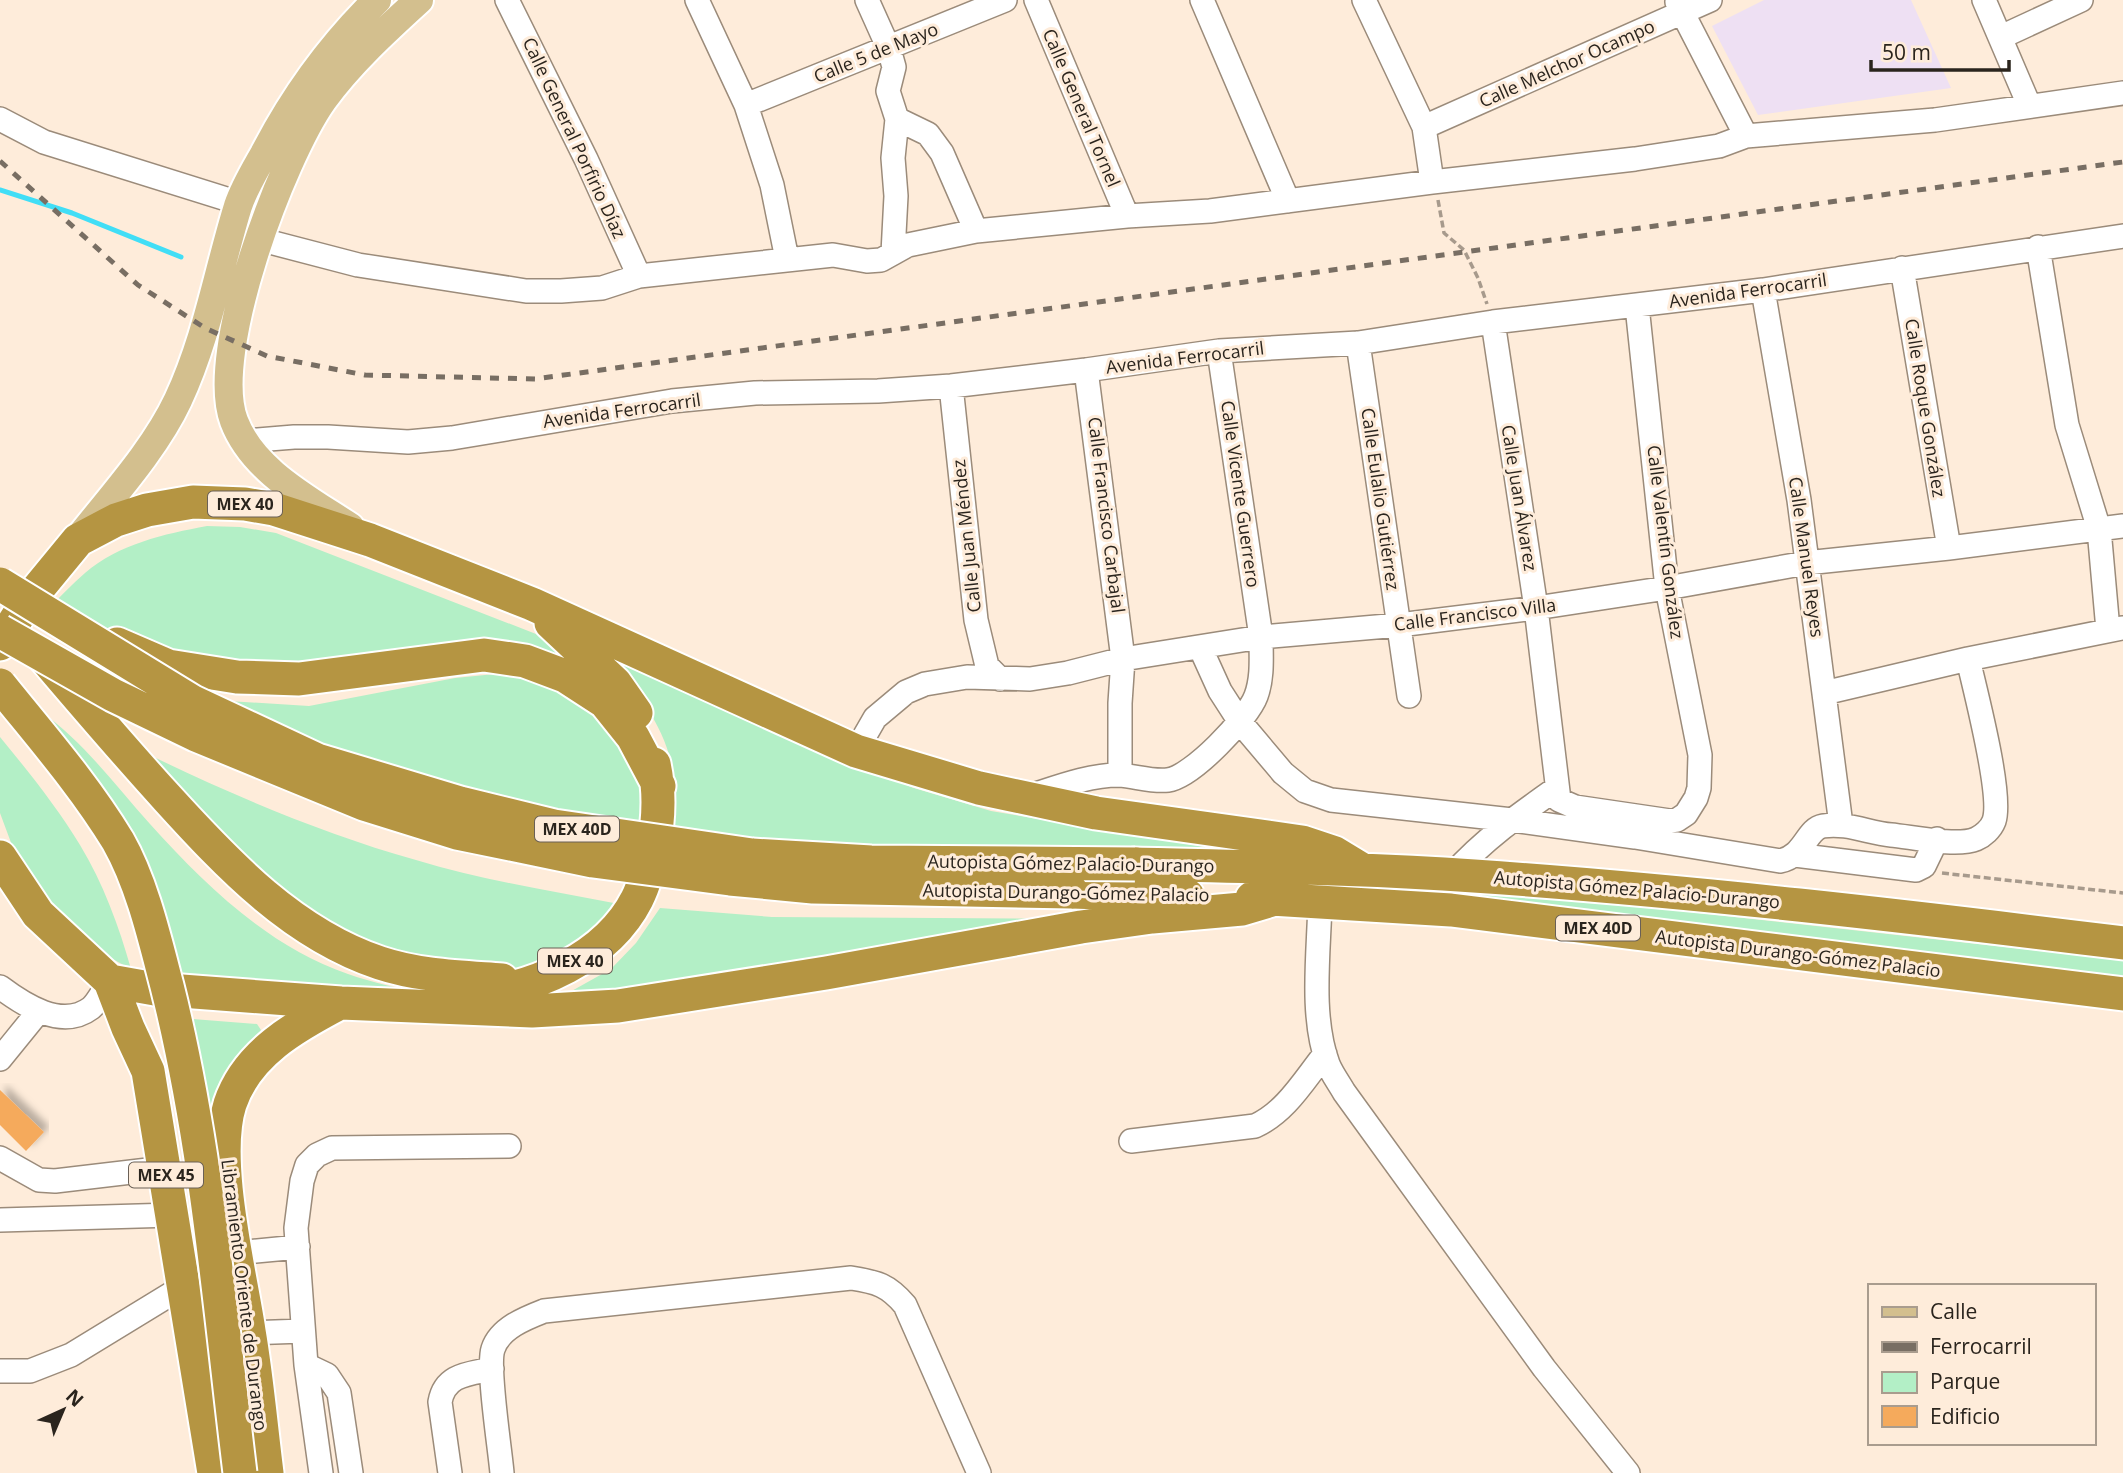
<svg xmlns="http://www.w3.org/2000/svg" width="2123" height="1473" font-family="'Open Sans',sans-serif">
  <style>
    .education { fill: #eee0f3 }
    .green { fill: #b3efc6 }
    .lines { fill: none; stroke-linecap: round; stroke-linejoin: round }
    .stream { stroke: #41def6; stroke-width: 5 }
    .building { fill: #f5aa5c; filter: url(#shadow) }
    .minor-casing { stroke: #9b8b7a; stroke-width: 26 }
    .major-casing { stroke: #fff; stroke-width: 32 }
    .highway-casing { stroke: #fff; stroke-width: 37 }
    .path { stroke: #a79a8c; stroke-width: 3.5; stroke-dasharray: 7 3.5; stroke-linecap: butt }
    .minor { stroke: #fff; stroke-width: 23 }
    .major { stroke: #d3bf8e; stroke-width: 28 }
    .highway { stroke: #b59542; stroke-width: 33 }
    .rail { stroke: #786e63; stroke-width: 5; stroke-dasharray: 9 9; stroke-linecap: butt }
    .highway-bridge-casing { stroke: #fff; stroke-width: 37; stroke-linecap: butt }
    .highway-bridge { stroke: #b59542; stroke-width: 33 }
    .labels { text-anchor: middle; stroke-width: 6; stroke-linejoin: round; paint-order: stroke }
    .shield { fill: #feecda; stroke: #6a6056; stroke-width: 2 }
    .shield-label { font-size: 16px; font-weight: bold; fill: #2a241d }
    .street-label { font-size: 18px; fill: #2a241d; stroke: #feecda }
  </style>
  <defs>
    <filter id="shadow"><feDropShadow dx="5.5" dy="-5.5" stdDeviation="3.5" flood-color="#0004"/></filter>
  </defs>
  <rect width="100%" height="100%" fill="#feecda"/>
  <path class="education" d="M1764 0H1911L1951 88 1758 115 1712 26Z"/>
  <path class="green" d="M207 526 240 527 276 533 536 634 591 671 555 661 307 674 166 660 49 608C61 596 72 584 85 573 119 544 164 534 207 526Z
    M606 652 791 741 914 788 991 811 1283 860 966 854 673 834C673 816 675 798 674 780 670 731 635 689 606 652Z
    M495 674C555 682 592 701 623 754 631 767 640 783 643 799 645 809 644 821 644 831L514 808 180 698 309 706 455 678Z
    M39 710C84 742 114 784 150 824 206 886 268 946 348 974 373 983 400 988 425 994L160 978 126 876Z
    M111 736C209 785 310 830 416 860 482 880 551 891 619 904L595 935 517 973H443L280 908Z
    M0 737C28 771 57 807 80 845 103 883 119 926 131 969L105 955 53 909 13 848 0 813Z
    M1238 884 1445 885 2123 960V980L1445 897Z
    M660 908 772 917 1098 919 543 1007 611 969 636 943Z
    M180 1018 257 1024 261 1030C258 1040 250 1043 243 1051 226 1071 216 1091 210 1116Z"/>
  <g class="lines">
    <path class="stream" d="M0 190 72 213 181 257"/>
  </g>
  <path class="building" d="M0 1090 44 1132 26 1151 0 1125Z"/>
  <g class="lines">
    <g class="minor-casing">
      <path id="minor" d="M507 0 586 159 639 276
        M697 0 746 105 772 185 787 259
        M867 0 889 49 894 67 888 91 897 119 928 134 942 153 976 231
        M1036 0 1127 216
        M1202 0 1288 201
        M1364 0 1424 127 1432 182
        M1984 0 2029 105
        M1677 2 1746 136
        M2001 37 2081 0
        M746 105 1005 0
        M0 119 44 142 268 212
        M1424 127 1710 0
        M243 235 358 265 526 291H561L602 288 639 276 833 255 867 261 881 260 908 245 976 231 1127 216 1210 211 1432 182 1635 159 1719 146 1746 136 1935 120 2123 93
        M2038 247 2067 425 2099 529 2108 630
        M893 253 896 196 893 158 897 119
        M1902 268 1949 548
        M1763 290 1799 500 1841 825
        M1493 322 1536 608 1559 800 1575 807 1670 821 1677 820 1686 814 1696 798 1699 788 1700 755 1667 588 1637 306
        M1358 343 1409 696
        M1086 370 1123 659 1120 703V775
        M951 386 976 620 987 666 1000 679
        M245 441 294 437H328L408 442 452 438 672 401 755 393 878 391 951 386 1086 370 1219 351 1358 343 1493 322 1763 290 2123 236
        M1200 647 1220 691 1240 722 1283 773 1305 791 1331 800 1512 820 1635 837 1780 861C1805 856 1806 829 1823 826 1846 822 1869 833 1891 835 1912 837 1957 847 1976 839 1983 836 1991 829 1994 821 2003 795 1975 690 1968 659
        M1824 693 1968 659 2122 628
        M856 751 875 718 906 692 925 684 967 677 1030 679 1068 673 1123 659 1261 637 1399 625 1536 608 1667 588 1806 563 1949 548 2123 526
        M1030 796C1058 787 1089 775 1119 775 1135 776 1152 782 1168 780 1192 777 1248 718 1256 696 1263 677 1261 657 1261 637L1219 351
        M1795 855 1916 870 1924 866 1937 839
        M1452 875C1483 840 1520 814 1557 788
        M1320 901C1319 952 1310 1016 1328 1064 1332 1074 1339 1083 1344 1092L1544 1368 1628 1473
        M0 987C24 1005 62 1030 91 1008 98 1002 104 989 110 981
        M0 1059 39 1011
        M1131 1141 1255 1126C1286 1112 1304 1080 1325 1054
        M0 1158 39 1180 55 1181 165 1168
        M0 1220 173 1215
        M236 1253 298 1247
        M250 1333 303 1331
        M306 1365 327 1375 339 1393 351 1473
        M0 1371H30L71 1355 184 1286
        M321 1473 306 1365 296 1228 302 1181 307 1165 317 1155 332 1148 509 1146
        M450 1473 440 1402C445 1374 469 1374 492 1369
        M502 1473C500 1449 487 1367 493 1349 500 1328 526 1318 544 1311L851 1278C877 1282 888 1285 905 1305L979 1473"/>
    </g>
    <g class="major-casing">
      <path id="major" d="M350 527C308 499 253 471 234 421 208 353 282 158 323 100 350 63 385 31 419 0
        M79 538C113 495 155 449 178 400 207 338 218 271 238 206 244 188 255 170 264 154 294 96 331 45 377 0"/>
    </g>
    <g class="highway-casing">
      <path id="highway" d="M551 623 615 683 636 713
        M0 644 27 602 78 540 116 520 147 510 193 502 245 504 274 509 370 540 532 604 856 751 979 788 1096 813 1302 842 1335 853 1363 870
        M117 644 168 666 237 677 299 679 484 655 525 661 565 676 605 702 633 737 659 786
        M45 658C85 705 126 753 168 799 228 865 293 934 380 963 419 976 461 977 502 980
        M0 857 38 914 110 981 128 1028 148 1071 214 1473
        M1135 864C1248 867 1361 868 1474 876 1691 891 1907 916 2123 943
        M1072 892 1188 896
        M1252 898 1451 910 2123 994
        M110 981 155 989 341 1003 532 1011 618 1006 826 973 1081 927 1152 917 1242 909 1275 899
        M472 995C534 989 607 958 637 899 645 883 649 866 653 849 659 820 660 792 654 764
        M267 1473C261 1426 257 1378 249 1331 240 1271 212 1160 230 1104 247 1053 296 1026 340 1003"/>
    </g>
    <path class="path" d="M1438 200 1444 233 1464 250 1478 278 1487 304
      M1942 873 2123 893"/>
    <use href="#minor" class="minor"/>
    <use href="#major" class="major"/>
    <use href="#highway" class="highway"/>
    <path class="rail" d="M0 161 138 285 205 328 267 356 365 375 535 379 2123 162"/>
    <g class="highway-bridge-casing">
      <path id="highway-bridge" d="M0 584 193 702 317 760 460 803 554 826 752 855 871 862 1135 864
        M0 631 113 695 196 735 364 804 457 833 593 861 730 879 813 887 1072 892
        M0 685C41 736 84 785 118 841 142 883 155 940 167 986 207 1145 220 1311 240 1473"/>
    </g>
    <use href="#highway-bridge" class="highway-bridge"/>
  </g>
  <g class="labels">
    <g class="shield">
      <rect x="208" y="491.5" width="74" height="25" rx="5"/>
      <rect x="535" y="816.5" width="84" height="25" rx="5"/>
      <rect x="1556" y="915.5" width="84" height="25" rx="5"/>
      <rect x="538" y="948.5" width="74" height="25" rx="5"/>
      <rect x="129" y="1162.5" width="74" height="25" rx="5"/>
    </g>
    <g class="shield-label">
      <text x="245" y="510">MEX 40</text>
      <text x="577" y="835">MEX 40D</text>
      <text x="1598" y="934">MEX 40D</text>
      <text x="575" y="967">MEX 40</text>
      <text x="166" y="1181">MEX 45</text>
    </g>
    <g class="street-label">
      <text transform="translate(876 53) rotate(-22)" y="6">Calle 5 de Mayo</text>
      <text transform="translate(1567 64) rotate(-24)" y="6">Calle Melchor Ocampo</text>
      <text transform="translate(1081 108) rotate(67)" y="6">Calle General Tornel</text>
      <text transform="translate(574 138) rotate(65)" y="6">Calle General Porfirio Díaz</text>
      <text transform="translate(1748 291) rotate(-8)" y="6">Avenida Ferrocarril</text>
      <text transform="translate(1185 358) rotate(-7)" y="6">Avenida Ferrocarril</text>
      <text transform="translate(1925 408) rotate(81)" y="6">Calle Roque González</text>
      <text transform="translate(622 411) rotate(-8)" y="6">Avenida Ferrocarril</text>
      <text transform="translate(1240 494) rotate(82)" y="6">Calle Vicente Guerrero</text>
      <text transform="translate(1519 498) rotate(81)" y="6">Calle Juan Álvarez</text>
      <text transform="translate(1380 499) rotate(82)" y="6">Calle Eulalio Gutiérrez</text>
      <text transform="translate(1106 515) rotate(83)" y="6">Calle Francisco Carbajal</text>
      <text transform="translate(967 536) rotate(-96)" y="6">Calle Juan Méndez</text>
      <text transform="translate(1665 542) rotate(83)" y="6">Calle Valentín González</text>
      <text transform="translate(1806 557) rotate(82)" y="6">Calle Manuel Reyes</text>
      <text transform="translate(1475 615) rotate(-7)" y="6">Calle Francisco Villa</text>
      <text transform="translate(1071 864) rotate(1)" y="6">Autopista Gómez Palacio-Durango</text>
      <text transform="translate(1637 890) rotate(5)" y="6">Autopista Gómez Palacio-Durango</text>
      <text transform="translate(1066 893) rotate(1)" y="6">Autopista Durango-Gómez Palacio</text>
      <text transform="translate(1798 954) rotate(7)" y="6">Autopista Durango-Gómez Palacio</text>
      <text transform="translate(244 1295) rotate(83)" y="6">Libramiento Oriente de Durango</text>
    </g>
  </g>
  <rect x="1868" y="1284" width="228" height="161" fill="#feecda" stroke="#a99c8e" stroke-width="2"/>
  <rect x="1882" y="1307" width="35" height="10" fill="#d3bf8e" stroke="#a99c8e" stroke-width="2"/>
  <text x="1930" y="1319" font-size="21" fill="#2a241d">Calle</text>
  <rect x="1882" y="1342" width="35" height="10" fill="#786e63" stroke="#a99c8e" stroke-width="2"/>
  <text x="1930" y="1354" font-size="21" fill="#2a241d">Ferrocarril</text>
  <rect x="1882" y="1372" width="35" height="21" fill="#b3efc6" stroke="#a99c8e" stroke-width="2"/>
  <text x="1930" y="1389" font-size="21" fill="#2a241d">Parque</text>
  <rect x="1882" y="1406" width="35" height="21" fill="#f5aa5c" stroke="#a99c8e" stroke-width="2"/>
  <text x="1930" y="1424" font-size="21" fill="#2a241d">Edificio</text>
  <g transform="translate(63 1410) rotate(44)" stroke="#feecda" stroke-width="5" paint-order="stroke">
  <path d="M0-5L12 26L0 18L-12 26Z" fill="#2a241d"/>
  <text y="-10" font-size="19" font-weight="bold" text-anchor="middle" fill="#2a241d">N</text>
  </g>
  <path d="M1871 60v10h138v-10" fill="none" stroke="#2a241d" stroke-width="3.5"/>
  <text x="1882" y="60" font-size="21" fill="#2a241d" stroke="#feecda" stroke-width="5" paint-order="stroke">50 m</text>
</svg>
